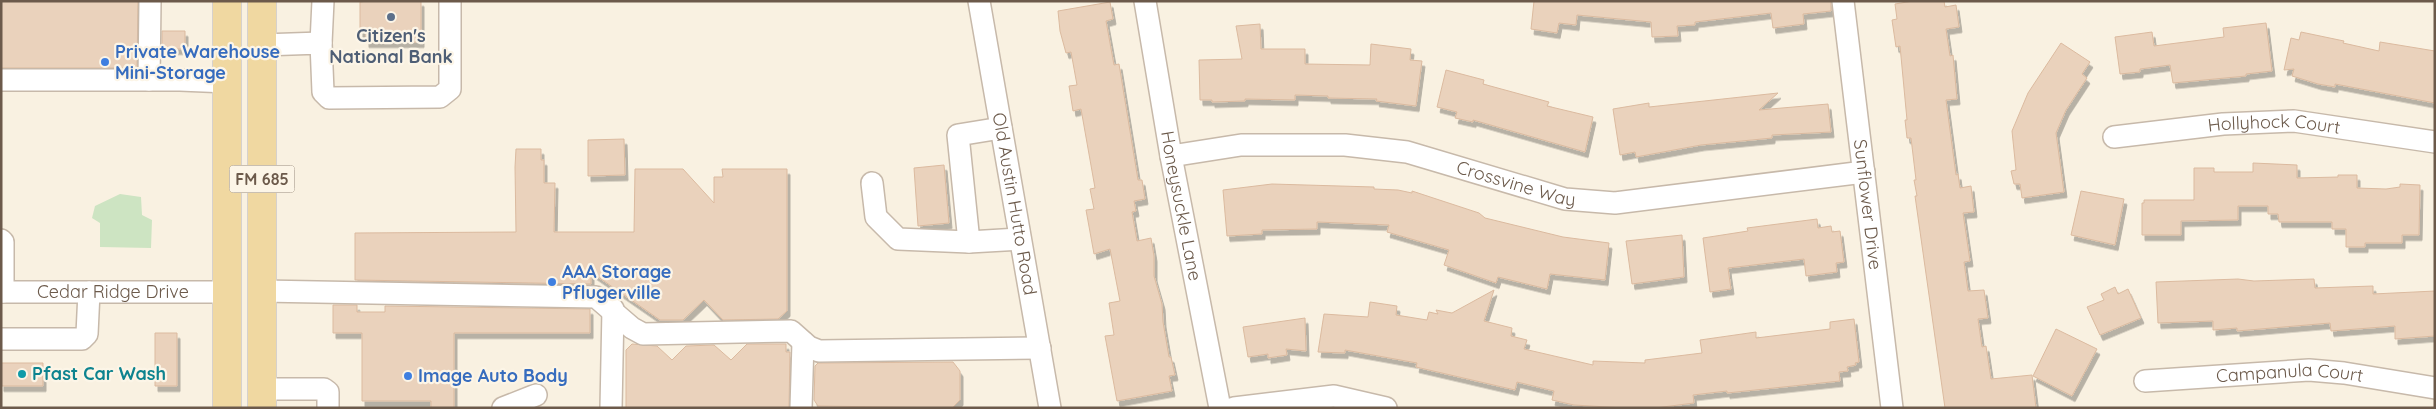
<svg xmlns="http://www.w3.org/2000/svg" width="2436" height="409" font-family="Quicksand,sans-serif">
  <style>
    .green { fill: #cde4c2 }
    .building { fill: #ead2bc; stroke: #dbba9f; filter: url(#shadow) }
    .lines { fill: none; stroke-linecap: round; stroke-linejoin: round }
    .minor-casing { stroke: #c7b9aa; stroke-width: 24 }
    .major-casing { stroke: #d6d1cd; stroke-width: 30 }
    .minor { stroke: #fff; stroke-width: 21 }
    .major { stroke: #f0d8a1; stroke-width: 28 }
    .service-dot { fill: #5c6f8a; stroke: #fcf5e7; stroke-width: 2 }
    .shop-dot { fill: #3f7fe0; stroke: #fcf5e7; stroke-width: 2 }
    .culture-dot { fill: #0f9aa8; stroke: #fcf5e7; stroke-width: 2 }
    .labels { text-anchor: middle; stroke-width: 4.5; stroke-linejoin: round; paint-order: stroke }
    .shield { fill: #fcf5e7; stroke: #97887a; stroke-width: 1 }
    .shield-label { font-size: 16px; font-weight: bold; fill: #6c5a4b }
    .service-label { font-size: 18px; font-weight: bold; fill: #4e5e75; stroke: #fcf5e7 }
    .shop-label { font-size: 18px; font-weight: bold; fill: #366cbe; stroke: #fcf5e7; text-anchor: start }
    .street-label { font-size: 18px; fill: #6c5a4b; stroke: #fcf5e7 }
    .culture-label { font-size: 18px; font-weight: bold; fill: #0d838f; stroke: #fcf5e7; text-anchor: start }
  </style>
  <defs>
    <filter id="shadow"><feDropShadow dx="3" dy="5.5" stdDeviation="0" flood-color="#0004"/></filter>
  </defs>
  <rect width="100%" height="100%" fill="#f9f1e1"/>
  <path class="green" d="M120 194 141 197 142 215 152 220 151 248 100 247V223L92 218 95 206Z"/>
  <path class="building" d="M1 1H138L137 68H1Z
    M367 1H421V42H366V32H360V2Z
    M1534 1H1831V11L1803 14 1804 24 1773 28 1771 13 1695 22V25L1677 26 1678 36 1652 37 1651 22 1577 15 1576 25 1559 23 1557 33 1531 29Z
    M1913 1H1944L1945 7 1956 5 1959 27 1946 29 1950 56 1953 55 1957 99 1946 100 1956 175 1958 174 1960 188 1971 186 1974 212 1963 213 1970 261 1964 262 1968 291 1984 290 1988 318 1978 319 1982 347 1986 346 1991 379 2032 375 2036 408H1945L1915 196H1917L1914 180H1916L1911 138H1907L1905 120H1907L1900 46 1896 47 1892 20 1897 19 1895 4Z
    M1110 2 1113 19 1106 21 1114 65 1119 64 1138 180H1142L1145 199 1134 201 1136 211 1132 212 1137 241 1151 238 1154 256V276L1162 304 1163 322 1169 357H1171L1175 375 1169 376 1172 391 1117 401 1105 336 1114 335 1109 303 1120 301 1110 249 1094 254 1086 210 1094 209 1090 189 1095 188 1081 109 1073 111 1069 86 1077 85 1071 52 1066 53 1060 31 1058 11Z
    M2266 23 2272 71 2246 74V76L2173 83 2170 65 2140 69V72L2120 74 2115 37 2152 32 2154 46 2224 37 2223 28Z
    M1260 24 1261 49H1305V64L1370 65 1371 44 1411 49 1410 60 1422 61 1416 106 1376 101 1377 99 1328 98V96L1295 95V100L1245 99V101L1212 102V100H1200L1199 60 1242 59 1236 26Z
    M162 31H185V49H162Z
    M2301 32 2344 41 2343 43 2379 51 2380 42 2435 51V103L2335 84V87L2318 84 2292 76 2294 69 2284 70 2291 38 2299 40Z
    M2061 43 2090 62 2082 74 2087 78 2066 110 2056 133 2064 192 2022 198 2020 184H2014L2011 171 2016 170 2012 131 2028 93Z
    M1446 70 1484 80 1483 84 1549 102 1547 106 1593 117 1585 152 1473 120V122L1455 118 1457 112 1437 107Z
    M1778 93 1759 110 1828 104 1831 132 1772 135V138L1701 145 1636 157 1635 152 1620 155 1613 109 1649 103V107Z
    M624 139 625 175 588 176V140Z
    M516 149H541V160H544V183H555L554 232H634L635 169H683L714 203V177H723L722 169H787V311L778 319 723 320 704 300 683 320H660L591 272V284L355 280V233L516 232 515 167Z
    M2253 163 2297 165V178L2338 177V175H2357V188L2386 189 2400 187V184L2420 185 2419 235H2402V243H2365V247H2346V229H2332V222H2279L2278 214H2268V206H2238V220L2181 221V235H2142V203H2144V200H2194V168H2214V172H2253Z
    M944 165 949 223 918 226 914 168Z
    M1272 184 1374 187V189L1398 190 1412 193V191L1479 213 1485 218 1563 237 1609 243 1605 280 1550 274 1547 289 1498 277 1496 283 1444 265 1449 250 1387 232 1389 225 1317 222V229L1262 230V234L1227 236 1223 190Z
    M2081 191 2124 199 2115 245 2071 235Z
    M1817 219 1818 228 1831 226 1832 232 1840 231 1844 262 1836 263 1837 272 1806 276 1804 259 1728 268 1731 289 1710 292 1703 238 1748 231 1747 228Z
    M1682 235 1684 277 1632 284 1626 241Z
    M2238 279 2254 281 2314 279 2315 288 2373 286V294L2435 291V336L2395 339V326L2331 331 2330 323 2237 331V328L2213 330V321L2158 323 2156 282Z
    M2115 287 2118 294 2128 289 2141 318 2100 335 2087 307 2104 300 2101 294Z
    M1494 290 1484 321 1512 328 1511 336 1527 340 1524 349 1593 365V361L1645 363V360L1702 353 1700 340 1756 332V338L1830 329V322L1854 319 1859 362 1855 363 1856 365 1847 367 1848 371 1839 372 1840 381 1727 393V391L1693 395 1694 403 1655 408H1624L1574 405 1552 400 1554 391 1517 382 1515 390 1416 367 1417 363 1345 350V353L1318 352 1324 314 1368 317 1370 302 1397 306 1396 315 1427 320 1429 312 1438 314 1436 310 1452 313Z
    M333 305H357V312H385V306L590 309V333H454V408H431V401H362V333H333Z
    M1305 318 1306 351 1286 349 1287 355 1268 358V354L1248 357 1243 327Z
    M2056 329 2097 349 2072 396 2033 376Z
    M155 333H177V386H155Z
    M632 344 657 346 672 360 686 346 714 345 731 360 747 344H786V352H790L789 408H626V350Z
    M953 362 960 371V400L952 408 818 406 814 400 815 366 818 363Z
    M1 363H43V386H1Z"/>
  <g class="lines">
    <g class="minor-casing">
      <g id="minor">
        <path id="s1" d="M979 1 1050 408"/>
        <path id="s2" d="M1145 1 1171 156 1220 408"/>
        <path id="s3" d="M1843 1 1892 408"/>
        <path d="M321 43 323 1"/>
        <path d="M262 45 321 43 323 92 329 98 440 97 450 89V1"/>
        <path d="M1 80H180L227 82"/>
        <path d="M149 80 150 1"/>
        <path d="M1001 128 958 135 969 242 1020 239"/>
        <path id="s4" d="M2114 137 2223 124 2294 121 2435 142"/>
        <path id="s5" d="M1171 156 1241 145H1345L1407 152 1565 199 1615 203 1864 172"/>
        <path d="M872 183 876 217 898 239 969 242"/>
        <path d="M1 240 3 242V292"/>
        <path d="M262 291 596 297 632 328 643 334 791 331 809 347 819 351 1040 348"/>
        <path id="s6" d="M1 292H227"/>
        <path d="M1 339H82L87 334 89 292"/>
        <path id="s7" d="M2145 381 2309 370 2344 373 2435 388"/>
        <path d="M262 389H324L328 392V408"/>
        <path d="M503 408 536 395"/>
        <path d="M611 408 613 309"/>
        <path d="M801 408 803 342"/>
        <path d="M1234 408 1334 396 1386 408"/>
      </g>
    </g>
    <g class="major-casing">
      <path id="major" d="M227 408V1
        M262 408V1"/>
    </g>
    <use href="#minor" class="minor"/>
    <use href="#major" class="major"/>
  </g>
  <circle class="service-dot" cx="391" cy="17" r="5"/>
  <g class="shop-dot">
    <circle cx="105" cy="62" r="5"/>
    <circle cx="552" cy="282" r="5"/>
    <circle cx="408" cy="376" r="5"/>
  </g>
  <circle class="culture-dot" cx="22" cy="374" r="5"/>
  <g class="labels">
    <rect class="shield" x="229.5" y="165.5" width="65" height="27" rx="4"/>
    <g class="shield-label">
      <text x="262" y="185">FM 685</text>
    </g>
    <g class="service-label">
      <text x="391" y="42">Citizen's<tspan x="391" dy="21">National Bank</tspan></text>
    </g>
    <g class="shop-label">
      <text x="115" y="58">Private Warehouse<tspan x="115" dy="21">Mini-Storage</tspan></text>
      <text x="562" y="278">AAA Storage<tspan x="562" dy="21">Pflugerville</tspan></text>
      <text x="418" y="382">Image Auto Body</text>
    </g>
    <g class="street-label">
      <text dy="6" stroke="none"><textPath href="#s4" startOffset="161">Hollyhock Court</textPath></text>
      <text dy="6" stroke="none"><textPath href="#s5" startOffset="351">Crossvine Way</textPath></text>
      <text dy="6" stroke="none"><textPath href="#s3" startOffset="205">Sunflower Drive</textPath></text>
      <text dy="6" stroke="none"><textPath href="#s1" startOffset="206">Old Austin Hutto Road</textPath></text>
      <text dy="6" stroke="none"><textPath href="#s2" startOffset="208">Honeysuckle Lane</textPath></text>
      <text dy="6" stroke="none"><textPath href="#s6" startOffset="112">Cedar Ridge Drive</textPath></text>
      <text dy="6" stroke="none"><textPath href="#s7" startOffset="145">Campanula Court</textPath></text>
    </g>
    <g class="culture-label">
      <text x="32" y="380">Pfast Car Wash</text>
    </g>
  </g>
  <rect width="2436" height="409" fill="none" stroke="#6c5a4b" stroke-width="5"/>
</svg>
